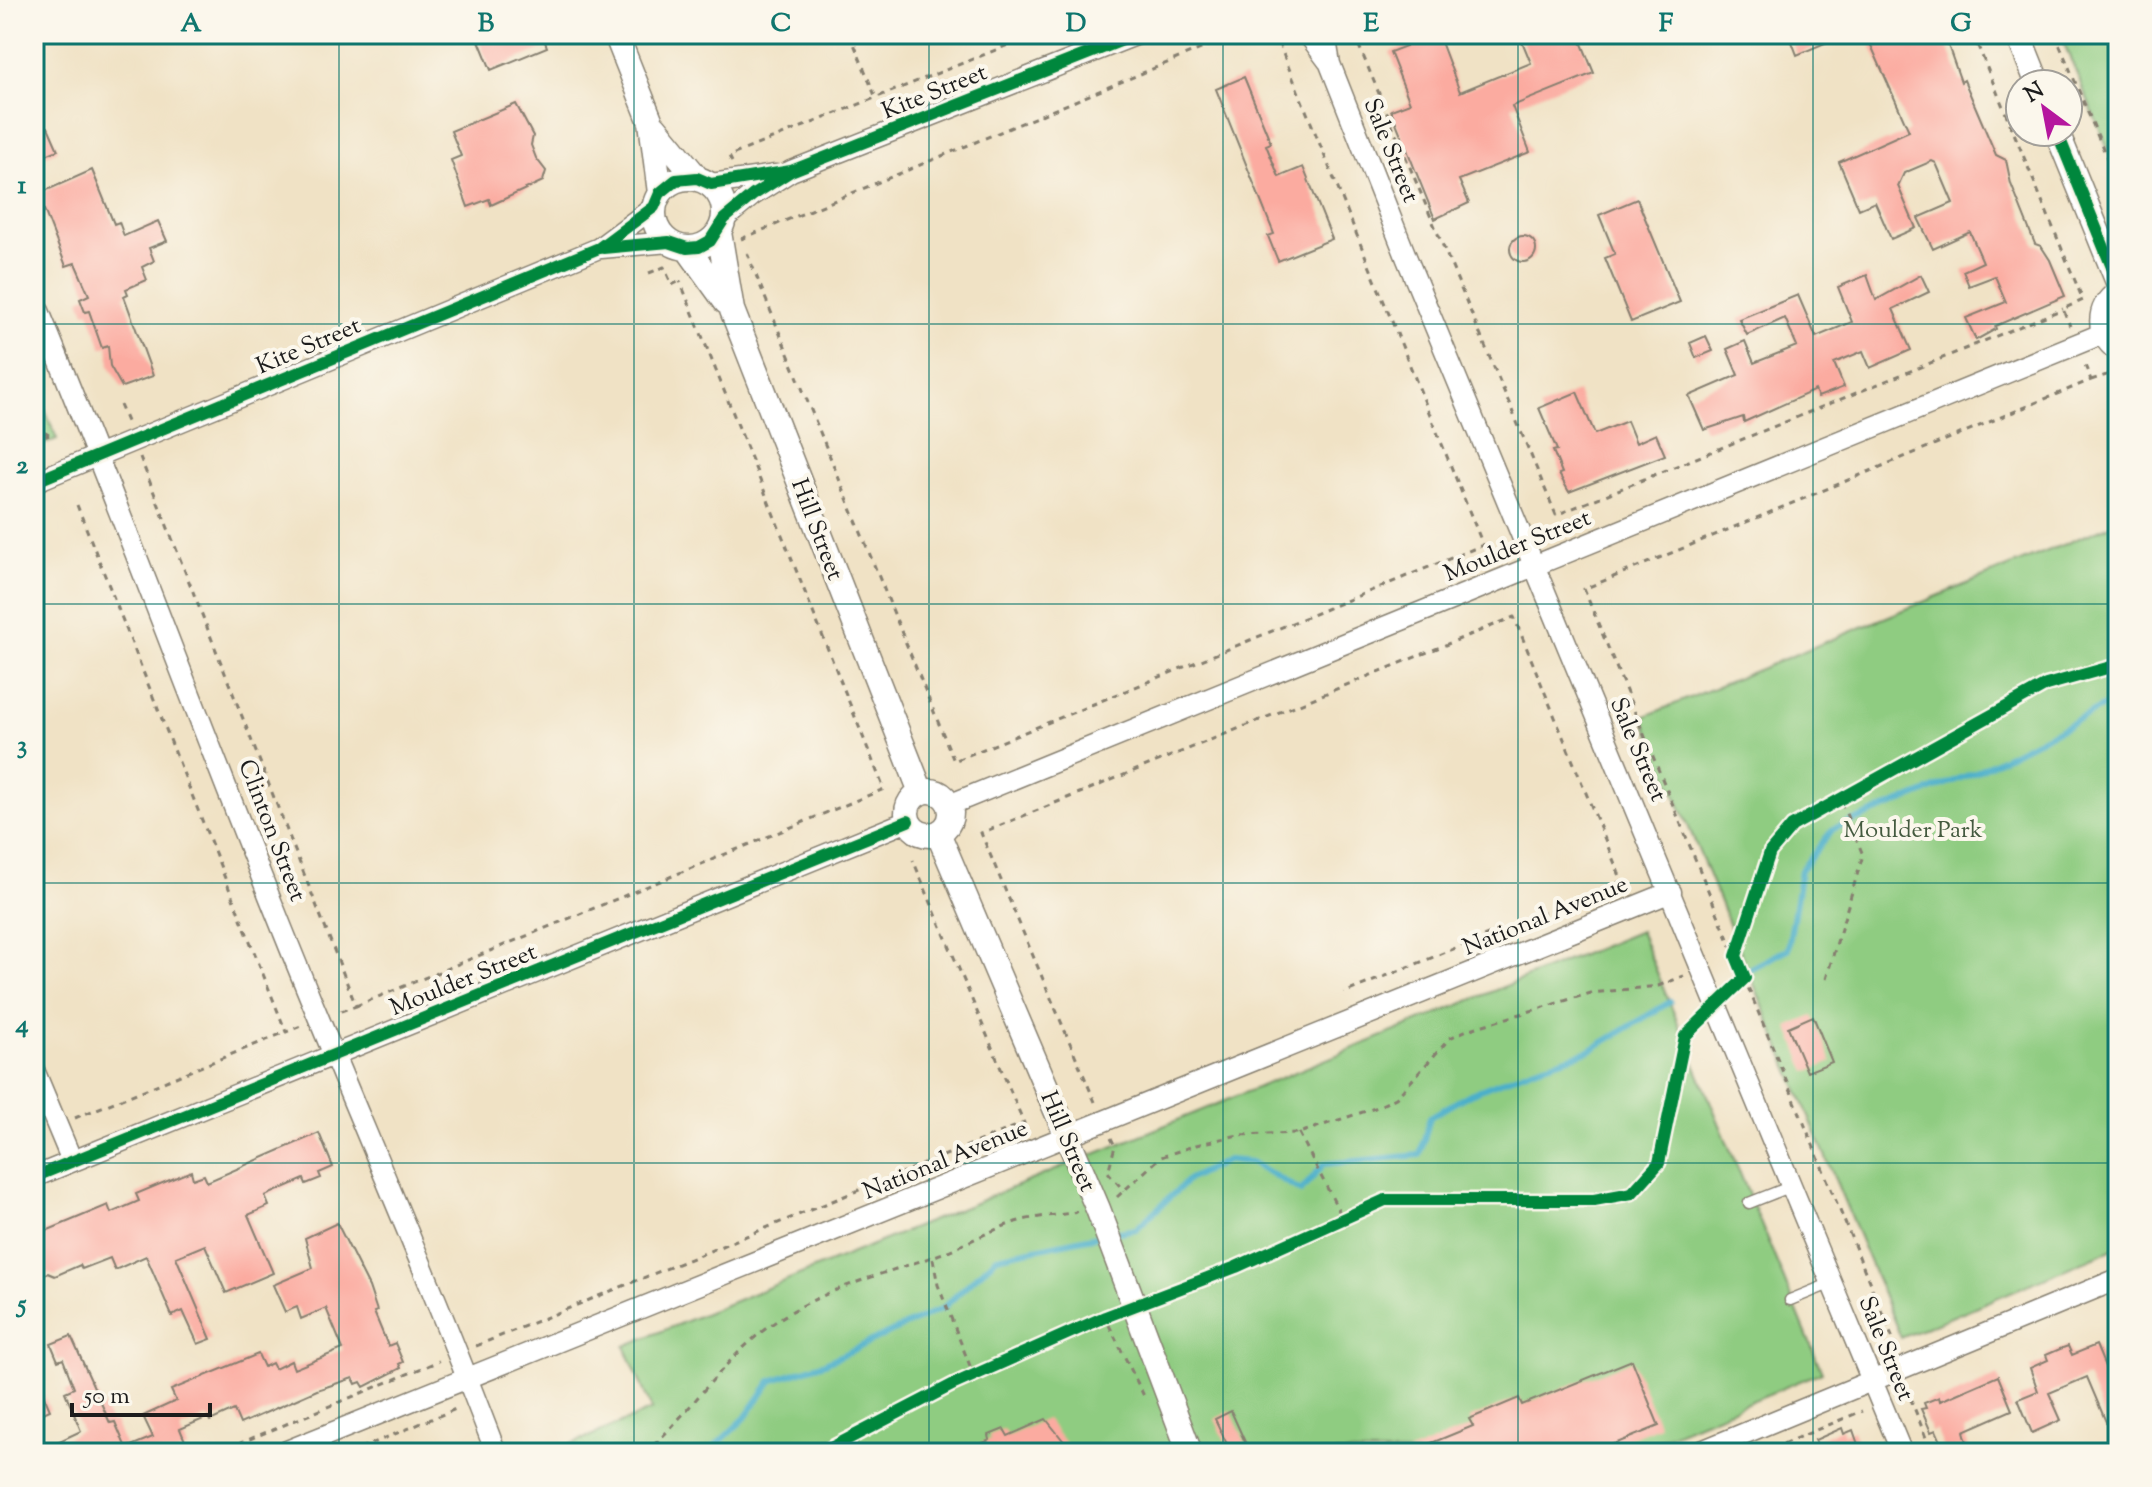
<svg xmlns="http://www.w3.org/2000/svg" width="2152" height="1487" font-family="'Sorts Mill Goudy',serif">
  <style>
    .green { fill: #8fcc81; stroke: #56744e; stroke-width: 2 }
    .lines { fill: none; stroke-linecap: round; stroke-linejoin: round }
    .stream { stroke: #4aafca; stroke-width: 6 }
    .building { fill: #fbaba0 }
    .service-casing { stroke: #867f70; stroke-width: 13 }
    .minor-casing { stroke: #867f70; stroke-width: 23 }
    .tertiary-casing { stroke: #867f70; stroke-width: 27 }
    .path { stroke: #867f70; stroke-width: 3; stroke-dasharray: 6 6; stroke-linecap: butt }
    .service { stroke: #fff; stroke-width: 10 }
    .minor { stroke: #fff; stroke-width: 20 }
    .tertiary { stroke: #fff; stroke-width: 24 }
    .cycleway-casing { stroke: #fbf7ec; stroke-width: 17 }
    .cycleway { stroke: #00873e; stroke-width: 12 }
    .grid { fill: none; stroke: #0f766e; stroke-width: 2; stroke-opacity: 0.55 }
    .labels { text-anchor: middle; stroke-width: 8; stroke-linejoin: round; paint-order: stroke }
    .street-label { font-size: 24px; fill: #1c1c1c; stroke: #fbf7ec }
    .park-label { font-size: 24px; fill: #445a3f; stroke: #fbf7ec }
    .neatline { fill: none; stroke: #0f766e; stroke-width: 3 }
    .grid-label { font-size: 26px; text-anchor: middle; font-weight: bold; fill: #0f766e }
  </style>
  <rect width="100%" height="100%" fill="#fbf7ec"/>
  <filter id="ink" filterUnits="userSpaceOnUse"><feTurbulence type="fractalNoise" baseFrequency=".0125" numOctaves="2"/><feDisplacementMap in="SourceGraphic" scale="16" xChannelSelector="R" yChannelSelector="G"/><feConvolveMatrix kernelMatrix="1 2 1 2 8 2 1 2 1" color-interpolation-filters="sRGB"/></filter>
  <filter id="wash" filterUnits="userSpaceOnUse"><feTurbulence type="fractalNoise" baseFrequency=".006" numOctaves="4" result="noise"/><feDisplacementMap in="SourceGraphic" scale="32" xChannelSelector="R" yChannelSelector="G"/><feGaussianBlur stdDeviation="1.8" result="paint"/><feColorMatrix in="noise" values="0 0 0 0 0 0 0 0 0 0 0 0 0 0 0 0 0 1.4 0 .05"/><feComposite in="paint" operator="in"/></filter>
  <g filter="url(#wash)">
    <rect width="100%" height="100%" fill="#f0e2c5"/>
    <path class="green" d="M2060 34H2118V173Z
      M34 384 57 439 34 448Z
      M2118 522V1247L1901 1338 1643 717Z
      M1640 931 1822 1372 1626 1453H550L652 1410 625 1346Z"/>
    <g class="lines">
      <path class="stream" d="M1748 970 1788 949 1801 870 1833 829 1976 772 2118 699
        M1113 1233 1136 1229 1189 1179 1228 1160 1251 1162 1301 1191 1324 1164 1420 1155 1430 1117 1470 1094 1532 1069 1589 1051 1670 1002
        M708 1453 745 1418 771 1381 825 1363 943 1308 997 1257 1102 1235"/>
    </g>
    <g id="blocks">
      <path class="building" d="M487 34H542L547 47 491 70 478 38Z
        M1401 34H1438L1460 92 1531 63 1519 34H1578L1594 73 1512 106 1530 152 1459 180 1469 203 1435 219 1391 110 1410 103 1390 52 1406 46Z
        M1803 34H1846L1797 55 1791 39Z
        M1866 34H1944L1961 82 1964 80 1996 155 2006 160 2011 184 2035 244 2041 246 2050 260 2065 296 1995 326 1996 329 1976 340 1966 318 2006 302 1995 276 1969 286 1963 271 1983 262 1970 232 1933 249 1918 218 1953 203 1936 163 1932 161 1904 173 1898 186 1916 228 1891 239 1875 202 1859 209 1839 162 1909 131Z
        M1244 77 1271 143 1266 145 1279 177 1303 167 1332 239 1278 261 1268 236 1274 234 1216 89Z
        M516 104 533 136 531 145 536 158 546 171 543 181 491 205 489 199 468 207 451 160 461 156 451 131Z
        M48 127 58 150 34 160V133Z
        M92 170 114 224 119 222 124 236 158 221 167 241 149 248 154 261 142 267 147 280 126 289 128 294 124 296 153 376 122 387 110 366 108 346 102 348 89 311 85 312 80 299 89 295 75 263 66 266 38 194Z
        M1637 199 1680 302 1631 322 1605 258 1615 254 1599 215Z
        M1510 249a13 13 0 1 1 26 0a13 13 0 1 1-26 0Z
        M1867 275 1876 300 1921 275 1929 292 1893 309 1911 350 1870 368 1863 351 1834 363 1844 387 1818 397 1815 390 1744 422 1743 417 1704 430 1689 396 1738 375 1727 349 1745 341 1754 363 1797 346 1785 318 1747 335 1739 319 1798 295 1816 337 1852 322 1838 287Z
        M1706 336 1713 351 1696 358 1690 343Z
        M1577 392 1595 434 1627 421 1636 443 1656 434 1665 455 1569 492 1559 474 1562 473 1553 451 1557 450 1539 408Z
        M1813 1016 1832 1062 1807 1072 1788 1027Z
        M319 1133 333 1167 319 1173 321 1178 306 1184 304 1179 265 1196 269 1206 248 1215 273 1273 226 1293 205 1245 176 1257 211 1339 198 1344 183 1311 172 1316 146 1256 115 1270 110 1258 82 1269 80 1265 55 1276 48 1273 34 1279V1236L108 1205 111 1213 139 1201 136 1194 191 1171 193 1179 204 1175 207 1182Z
        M337 1223 369 1287 377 1311 374 1312 388 1346 395 1343 403 1362 399 1364 401 1368 364 1387 361 1382 356 1384 353 1378 317 1390 240 1424 234 1410 210 1421 208 1417 180 1429 188 1448 176 1453H34L81 1431 65 1392 74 1388 63 1359 58 1361 51 1344 71 1336 110 1423 115 1422 126 1448 153 1437 143 1416 176 1401 171 1390 258 1354 264 1367 272 1363 275 1369 291 1361 294 1369 343 1349 326 1308 301 1319 297 1307 285 1312 273 1285 313 1268 305 1238Z
        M2096 1345 2118 1398V1417L2106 1422 2087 1377 2049 1393 2061 1420 2032 1433 2018 1399 2038 1391 2030 1368 2048 1360 2046 1355 2060 1349 2068 1346 2072 1355Z
        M1632 1360 1659 1426 1602 1449 1604 1453H1407L1473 1426 1469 1419 1519 1398 1522 1405Z
        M34 1373 50 1410 34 1417Z
        M1998 1376 2012 1410 1964 1431 1970 1453H1946L1936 1430 1931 1432 1921 1409 1926 1408 1924 1403 1939 1397 1940 1401Z
        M1231 1411 1250 1453H1231L1215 1419Z
        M1046 1419 1073 1453H959L990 1440 989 1435 1004 1429 1008 1436Z
        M1842 1428 1844 1434 1853 1430 1861 1453H1821L1815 1440Z"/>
    </g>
  </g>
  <g filter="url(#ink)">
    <use href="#blocks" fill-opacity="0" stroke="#867f70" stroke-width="2"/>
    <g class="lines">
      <g class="service-casing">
        <path id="service" d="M1749 1203 1792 1186
          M1790 1300 1832 1283"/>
      </g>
      <g class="minor-casing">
        <path id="minor" d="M1308 34 1328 61
          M1325 34 1330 64 1407 259 1902 1453
          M711 184 776 175
          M724 219 753 195 791 171 1138 34
          M601 248 669 242
          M34 299C133 538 220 781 319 1019 379 1164 441 1307 496 1453
          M34 482 599 248 654 207
          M949 805 2104 333
          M34 1070 72 1161
          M34 1177 908 821
          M282 1453 1671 892
          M1697 1453 2118 1279"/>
      </g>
      <g class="tertiary-casing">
        <path id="tertiary" d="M616 34 651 122 660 193
          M2018 34 2038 84
          M655 127 697 178
          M2057 132 2118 282
          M654 213a35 35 0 1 1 70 0a35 35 0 1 1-70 0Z
          M719 232 732 310 921 792
          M687 248 726 302
          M2118 293C2097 308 2097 334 2118 349
          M907 813a22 22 0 1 1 44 0a22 22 0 1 1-44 0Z
          M938 833 1098 1209 1190 1453"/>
      </g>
      <path class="path" d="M850 34 876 98
        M1354 34 1556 515 2063 309
        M1973 34 2083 300 2063 309 2070 326
        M2055 34 2118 184
        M732 162 729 156 1036 34
        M741 239 1237 34
        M747 253 954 761 1483 545 1275 34
        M649 273 664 267 672 285 680 281
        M2091 380 2113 373 2118 384
        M120 405 128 424
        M34 427 49 435
        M34 441 49 435
        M140 457 356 1006 338 1012
        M77 505 286 1032 301 1026
        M1736 956 1770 852 1792 826 2046 685 2118 665
        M1826 979 1863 855 1840 799
        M356 1006 884 789 680 281
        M1095 1102 981 833 1514 617 1622 881 1344 993
        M75 1118 286 1032
        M1299 1133 1342 1217
        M1111 1138 1115 1146 1108 1172 1124 1191
        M1117 1197 1161 1157 1196 1145 1238 1135 1299 1133 1375 1108 1396 1098 1450 1038 1467 1030 1591 993 1658 986 1684 976
        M933 1259 938 1285 974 1376
        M476 1346 1024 1123 913 860
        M1897 1349 1584 589 2091 380 2084 363
        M1906 1387 1932 1453
        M216 1453 439 1361
        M349 1453 458 1408
        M645 1453C688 1415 718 1366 764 1330 813 1292 874 1277 932 1257 959 1248 984 1233 1010 1224 1031 1216 1056 1216 1077 1212
        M821 1453 954 1384 1105 1317 1144 1396
        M1761 1453 1862 1411"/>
      <use href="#service" class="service"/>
      <use href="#minor" class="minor"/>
      <use href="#tertiary" class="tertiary"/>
      <g class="cycleway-casing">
        <path id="cycleway" d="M2057 132 2118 282
          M603 248 669 242 687 248 699 247 710 241 724 219 753 195 791 171 1138 34
          M34 482 599 248 654 207 660 193 676 180 697 178 711 184 791 171
          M34 1177 908 821
          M821 1453 954 1384 1105 1317 1236 1267 1385 1200H1594L1632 1193 1659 1163 1685 1036 1745 978 1736 956 1770 852 1792 826 2046 685 2118 665"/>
      </g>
      <use href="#cycleway" class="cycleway"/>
    </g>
  </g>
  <path class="grid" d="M339 34V1453M634 34V1453M929 34V1453M1223 34V1453M1518 34V1453M1813 34V1453M34 324H2118M34 604H2118M34 883H2118M34 1163H2118"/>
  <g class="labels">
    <g class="street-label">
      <text transform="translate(934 91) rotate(-22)" y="8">Kite Street</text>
      <text transform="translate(1392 150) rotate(68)" y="8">Sale Street</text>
      <text transform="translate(308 345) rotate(-23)" y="8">Kite Street</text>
      <text transform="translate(818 529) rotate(69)" y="8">Hill Street</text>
      <text transform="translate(1517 545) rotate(-22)" y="8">Moulder Street</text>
      <text transform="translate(1639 749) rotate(67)" y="8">Sale Street</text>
      <text transform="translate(273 830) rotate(69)" y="8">Clinton Street</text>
      <text transform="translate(1545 915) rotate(-22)" y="8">National Avenue</text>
      <text transform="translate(463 979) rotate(-22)" y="8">Moulder Street</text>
      <text transform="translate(1069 1141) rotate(67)" y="8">Hill Street</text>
      <text transform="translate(945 1159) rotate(-22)" y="8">National Avenue</text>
      <text transform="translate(1887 1348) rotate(68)" y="8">Sale Street</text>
    </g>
    <g class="park-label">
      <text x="1913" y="837">Moulder Park</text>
    </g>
  </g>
  <rect width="2152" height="1487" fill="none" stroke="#fbf7ec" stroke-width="88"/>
  <g transform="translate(2044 108) rotate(328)"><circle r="38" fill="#fbf7ec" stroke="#a29f99" stroke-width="2"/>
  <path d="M0-6L14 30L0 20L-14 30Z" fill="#b5179e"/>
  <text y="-12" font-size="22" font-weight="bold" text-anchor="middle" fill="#1c1c1c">N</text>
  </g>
  <path d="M72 1403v12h138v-12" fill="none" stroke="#1c1c1c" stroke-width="4"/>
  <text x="84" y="1403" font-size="24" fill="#1c1c1c" stroke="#fbf7ec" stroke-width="6" paint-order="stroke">50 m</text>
  <rect x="44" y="44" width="2064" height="1399" class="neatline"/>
  <g class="grid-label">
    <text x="191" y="31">A</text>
    <text x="486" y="31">B</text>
    <text x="781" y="31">C</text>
    <text x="1076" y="31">D</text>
    <text x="1371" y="31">E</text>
    <text x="1666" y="31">F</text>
    <text x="1961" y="31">G</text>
    <text x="22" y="193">1</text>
    <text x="22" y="473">2</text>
    <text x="22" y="753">3</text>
    <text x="22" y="1032">4</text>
    <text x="22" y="1312">5</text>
  </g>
</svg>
